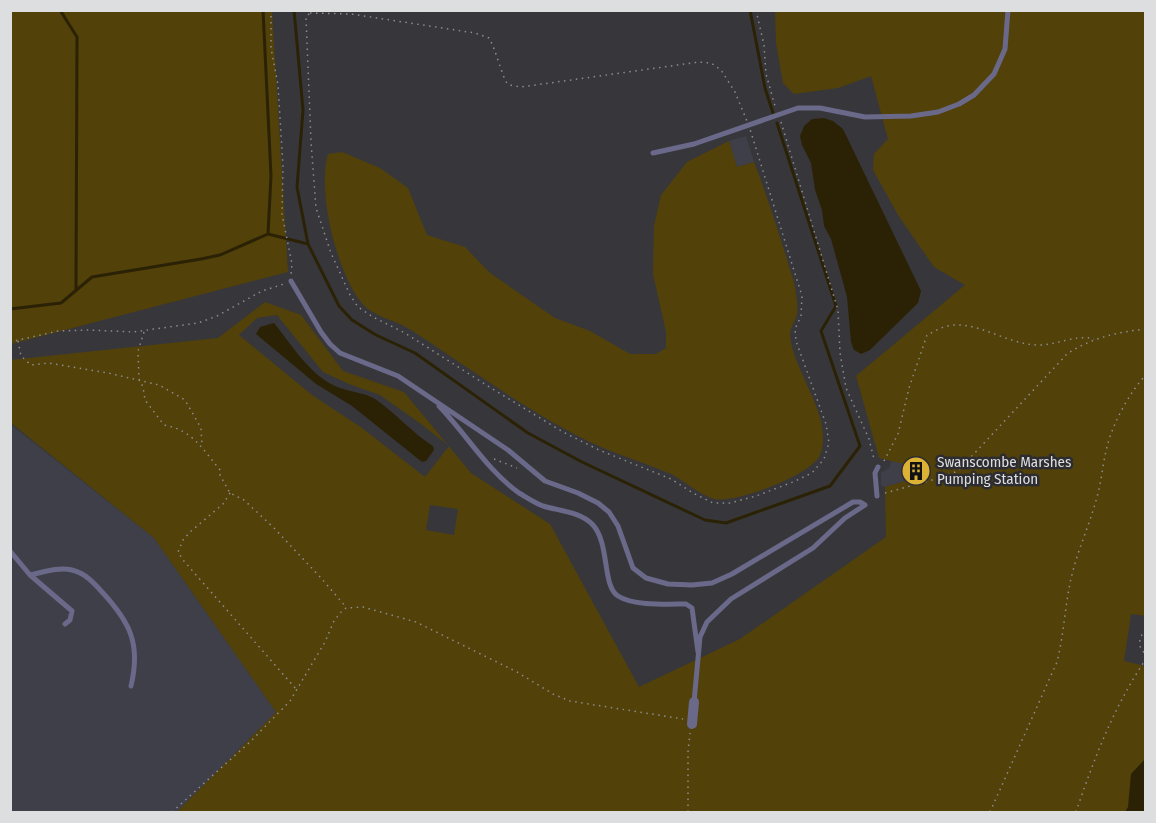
<svg xmlns="http://www.w3.org/2000/svg" width="1156" height="823" font-family="'Fira Sans Condensed',sans-serif">
  <style>
    .built { fill: #3f3f49 }
    .green { fill: #524109; fill-rule: evenodd }
    .water { fill: #2b2205 }
    .lines { fill: none; stroke-linecap: round; stroke-linejoin: round }
    .stream { stroke: #2b2205; stroke-width: 3 }
    .path { stroke: #8d8d90; stroke-width: 1.5; stroke-dasharray: 1.5 4.5; stroke-linecap: butt }
    .lane { stroke: #6a698a; stroke-width: 5 }
    .street { stroke: #6a698a; stroke-width: 10 }
    .labels { text-anchor: middle; stroke-width: 5; stroke-linejoin: round; paint-order: stroke }
    .poi-label { font-size: 15px; fill: #dddee0; stroke: #2d2d31; text-anchor: start }
  </style>
  <rect width="100%" height="100%" fill="#37373b"/>
  <path class="built" d="M746 136 754 162 737 167 729 141Z
    M10 424 154 538 276 712 177 812H11Z
    M892 460 922 468 919 477 885 487 881 486V473L889 468Z"/>
  <path class="green" d="M11 10 272 11 288 272 11 344Z
    M775 11H1145L1146 616 1131 614 1124 661 1145 666V812H177L276 712 154 538 11 423 10 360 218 338 265 302 301 315 343 371 404 392 471 473 550 524 639 687 740 639 886 537 885 487 919 477 921 468 879 458 856 376 965 285 934 267 898 215 873 170 874 154 888 139 871 76 838 88 794 94 783 83 776 43ZM277 315 323 372 349 384 380 395 421 424 449 446 425 477 362 428 312 395 239 335 257 318ZM430 505 458 509 454 535 426 530Z
    M729 141 737 167 754 162C766 193 776 224 786 256 789 268 795 281 796 294 797 300 798 308 797 314 794 326 788 327 791 342 797 376 834 420 820 455 812 475 734 504 714 499 698 494 685 481 671 474 648 464 624 457 601 447 533 416 473 370 411 330 394 319 372 317 360 301 336 268 317 192 328 154L342 152 380 168 408 188 427 235 465 247 490 273 555 318 590 331 630 354H656L666 348V332L653 274 654 226 661 195 687 162Z"/>
  <path class="water" d="M824 118 833 121 843 129 921 291 918 303 870 350 861 354 854 350 851 342 847 297 831 239 824 226 822 210 815 190 811 163 802 145 800 136 804 126 812 119Z
    M274 323C292 345 309 374 335 386 348 392 364 392 375 399 396 413 412 433 433 446L434 450 426 461 422 462 352 406 316 384 256 334 260 327Z
    M1145 759V812H1125L1128 807 1131 774Z"/>
  <g class="lines">
    <path class="stream" d="M60 10 77 37 76 290
      M263 10 271 176 268 234
      M294 10 303 110 297 187 308 244 339 306 352 320 376 335 415 353 528 433 582 462 705 520 726 523 830 486 860 446 821 331 836 306 777 123
      M750 10 765 88 773 113
      M10 309 61 303 92 277 201 259 220 255 268 234 308 244"/>
    <path class="path" d="M271 10V48L278 85 283 166 282 214 292 264 291 275
      M756 10 764 45 766 74 775 106
      M310 13 351 14 475 33 489 38C495 47 503 79 507 83 510 86 516 86 521 87L699 62 711 63 721 70 735 92 749 126 802 296 801 316 795 329 796 341 826 424 829 443 824 459 812 473 793 482 756 496 730 503H713L693 493 671 479 599 450 563 432 491 388 405 333 373 317 358 307 350 295 331 253 316 208 311 142 306 17Z
      M781 122 838 310 840 353 846 388 869 439 874 459
      M144 332 138 351 139 379 143 387 145 400 164 425C193 430 203 450 221 471L220 475 230 493 244 500 274 528 321 578 346 607
      M18 341 21 356 31 365 49 363 108 373 159 385 185 400 201 428 202 446
      M10 342 58 331 88 330 133 332 198 323 217 316 262 291 284 284
      M494 459 517 468
      M884 461 898 434 909 388 927 335C935 331 943 326 953 325 981 323 1009 345 1039 345 1057 345 1076 334 1094 339
      M230 493 223 504 190 532 183 540 178 552 183 560 296 689
      M885 493 936 479 958 471 1067 354C1091 338 1117 332 1146 329
      M1146 630C1138 637 1137 648 1146 654
      M172 812 251 741 290 701 325 642 334 621 340 613 346 608 363 607 416 622 517 672 553 694 570 701 683 719
      M688 812V752L690 733
      M990 812 1057 662C1065 630 1065 598 1074 567 1081 542 1092 518 1098 493 1102 478 1103 462 1107 447 1112 425 1130 391 1146 375
      M1076 812C1094 759 1114 706 1146 659"/>
    <path class="lane" d="M653 153 694 144 798 108H820L865 117 911 116 938 112 959 104 974 95 994 74 1005 49 1008 10
      M291 281 321 332 330 344 340 353 398 376 508 450 545 481 578 493 598 503 609 512 618 526 633 568 646 578 668 584 692 585 712 583 732 574 853 502H860L865 505
      M439 406C467 435 486 469 519 493 526 497 535 503 543 506 560 511 581 512 593 525 610 544 602 586 618 596 633 606 668 604 686 604L692 608 698 652
      M877 496 875 473 878 467
      M10 551 30 575 72 611 70 620 65 624
      M30 575C44 572 58 567 72 570 85 573 94 583 102 592 130 622 141 644 131 686
      M694 702 700 637 707 622 731 599 813 548 845 518 865 505"/>
    <path class="street" d="M692 724 694 702"/>
  </g>
  <defs>
    <g id="building-disc" transform="scale(1.5)"><circle r="9.5" fill="#dbb233" stroke="#2d2d31"/><path d="M-4-6H4V6H1V3H-1V6H-4ZM-2.5-4.3h1.7v1.8h-1.7ZM.8-4.3h1.7v1.8H.8ZM-2.5-1h1.7V.8h-1.7ZM.8-1h1.7V.8H.8Z" fill="#111"/></g>
  </defs>
  <g fill-rule="evenodd">
    <use href="#building-disc" x="916" y="471"/>
  </g>
  <g class="labels">
    <g class="poi-label">
      <text x="937" y="467">Swanscombe Marshes<tspan x="937" dy="17">Pumping Station</tspan></text>
    </g>
  </g>
  <rect width="1156" height="823" fill="none" stroke="#dddee0" stroke-width="24"/>
</svg>
